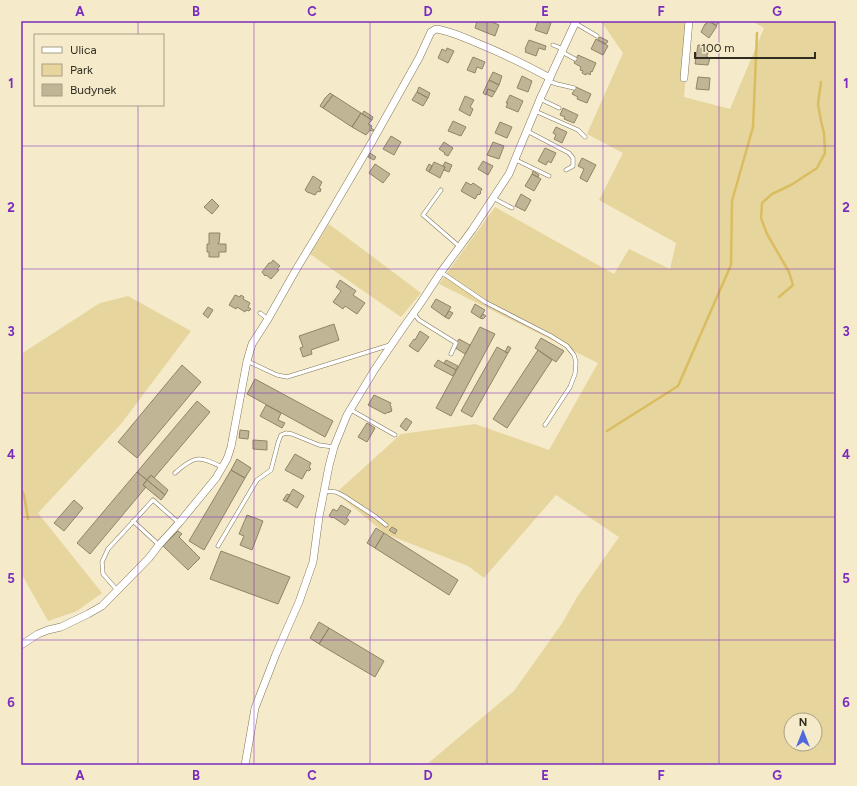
<svg xmlns="http://www.w3.org/2000/svg" width="857" height="786" font-family="Figtree,sans-serif">
  <style>
    .green { fill: #e7d59e; fill-rule: evenodd }
    .lines { fill: none; stroke-linecap: round; stroke-linejoin: round }
    .stream { stroke: #dabd60; stroke-width: 2.5 }
    .building { fill: #c0b696; stroke: #8f8567 }
    .lane-casing { stroke: #807659; stroke-width: 4.5 }
    .street-casing { stroke: #807659; stroke-width: 8 }
    .lane { stroke: #fff; stroke-width: 3.5 }
    .street { stroke: #fff; stroke-width: 7 }
    .grid { fill: none; stroke: #7b2cbf; stroke-width: 1; stroke-opacity: 0.55 }
    .neatline { fill: none; stroke: #7b2cbf; stroke-width: 1.5 }
    .grid-label { font-size: 13px; text-anchor: middle; font-weight: bold; fill: #7b2cbf }
  </style>
  <rect width="100%" height="100%" fill="#f5ebca"/>
  <path class="green" d="M601 21H691L684 97 730 109 764 28 752 21H836V765H426L514 691 563 622 577 597 619 537 556 495 484 578 468 566 386 534 336 493 401 434 475 424 549 450 598 363 439 284 495 207 614 274 629 249 670 269 676 243 599 200 623 153 587 134 623 53ZM791 720H815V744H791Z
    M329 224 421 293 401 317 310 254Z
    M128 296 191 331 121 424 38 513 102 593 77 611 48 621 21 573V354L100 303Z"/>
  <g class="lines">
    <path class="stream" d="M779 297 793 285 789 272 767 234 761 218 762 203 772 194 791 185 817 168 825 153 824 133 821 121 818 104 821 82
      M607 431 678 386 731 265 732 201 753 127 757 33
      M21 489 24 495 28 519"/>
  </g>
  <path class="building" d="M477 21H490L499 25 495 36 475 28Z
    M538 21H548V22L551 23 547 34 535 30Z
    M709 21 717 26 709 38 701 32 705 24H706Z
    M709 21H717L719 22 716 26Z
    M600 37 608 41 606 44 598 40Z
    M596 39 608 46 603 55 591 49Z
    M529 40 546 46 545 50 539 48 536 56 525 52 526 50 525 49Z
    M698 45 709 46 708 54H707V57L710 58 708 65 695 64Z
    M447 48 454 51 448 63 438 58 442 49 446 51Z
    M578 55 596 63 592 72 591 71 590 75 587 73 586 75 582 73 583 71 580 70 581 67 574 63Z
    M473 57 485 62 482 69 477 67 475 73 467 70Z
    M493 72 502 76 499 85 489 80Z
    M522 76 532 81 528 92 517 88Z
    M698 77 710 78 709 90 696 89Z
    M489 80 499 85 495 92 488 89 486 95 483 93Z
    M419 87 430 93 428 98 417 92Z
    M576 87 591 94 587 103 577 99 578 97 572 94Z
    M488 89 495 92 492 97 486 94Z
    M417 92 428 98 423 106 412 100Z
    M330 93 333 95 323 108 320 106 325 98Z
    M333 95 361 113 352 127 323 108Z
    M510 95 523 101 518 112 506 107 508 103H506Z
    M465 96 474 100 470 107 473 109 470 116 459 110Z
    M563 108 578 115 574 123 564 119 565 117 560 115Z
    M364 111 373 117 372 120 362 114Z
    M361 113 372 120 368 124 372 126 371 128 374 130 372 131 370 130 366 135 352 127Z
    M453 121 466 127 461 136 448 131Z
    M500 122 512 127 507 138 495 133Z
    M556 127 567 132 562 143 554 139 556 135 553 133Z
    M391 136 401 142 394 155 383 149Z
    M444 142 453 148 448 156 444 154 445 153 439 149Z
    M493 142 504 146 499 159 487 155Z
    M545 148 556 153 551 163 548 161 546 165 538 161Z
    M370 153 376 157 374 160 368 157Z
    M582 158 596 165 587 182 580 178 584 169 578 166Z
    M483 161 493 166 488 175 478 169Z
    M434 162 445 167 440 178 429 172Z
    M445 162 452 165 449 172 444 170 445 167 443 166Z
    M375 164 390 174 383 183 369 173Z
    M429 164 432 166 429 172 426 170Z
    M533 171 539 175 538 177 532 174Z
    M532 174 541 179 534 191 525 186Z
    M313 176 322 182 319 188 321 189 320 192 318 191 315 195 310 193 307 192 305 190Z
    M466 182 471 185 473 183 482 189 480 192 481 193 479 195 478 194 475 199 461 191Z
    M521 194 531 200 525 211 515 206Z
    M212 199 219 206 212 214 204 207Z
    M209 233H220L219 243H218V244H226V252H219V257H209V252H207V244H209Z
    M273 260 280 266 277 269 279 270 271 279 266 275 265 276 262 272 269 263H271Z
    M340 280 356 291 353 295 365 303 357 314 345 306 343 309 333 302 341 291 336 287Z
    M235 295 240 297 241 295 244 297 243 299 250 303 248 307 251 309 249 311 246 310 245 312 237 307 236 309 229 305Z
    M436 299 451 307 445 317 431 307Z
    M475 304 485 310 480 318 471 312Z
    M208 307 213 310 208 318 203 314Z
    M449 311 453 313 449 319 445 317Z
    M483 314 486 316 483 319 480 318Z
    M334 324 339 340 311 350 312 354 303 357 300 348 303 347 299 336Z
    M480 327 495 334 451 416 436 408Z
    M420 331 429 337 418 352 409 346 414 339 415 340Z
    M541 338 564 351 556 362 535 348Z
    M459 339 470 345 465 354 454 347Z
    M508 346 511 348 508 353 505 352Z
    M497 347 508 353 472 417 461 411Z
    M538 350 552 360 507 428 493 419Z
    M438 360 456 370 453 376 434 366Z
    M446 360 458 366 456 370 444 363Z
    M182 365 201 382 137 458 118 442Z
    M255 379 333 421 325 437 247 394Z
    M374 395 391 403 390 405 391 406V409H392L391 412 390 411 389 413 388 412 387 413H386L385 414 368 405Z
    M197 401 210 412 154 478 151 475 147 480 137 472Z
    M266 405 281 413 278 420 285 423 282 428 260 416Z
    M406 418 412 422 406 431 400 426Z
    M367 423 375 428 367 442 358 437Z
    M240 430 249 431 248 439 239 438Z
    M253 440 267 441V450L253 449Z
    M295 454 311 463 309 467 311 469 309 471 307 470 302 479 285 470Z
    M237 459 251 468 245 478 231 470Z
    M231 470 245 478 204 550 189 541Z
    M137 472 147 480 143 485 146 487 90 554 77 543Z
    M151 475 168 490 165 495 147 480Z
    M147 480 165 495 161 500 143 485Z
    M293 489 304 496 297 508 286 501Z
    M287 494 290 495 286 502 283 500Z
    M74 500 83 508 64 531 54 523Z
    M341 505 351 511 346 518 349 520 345 525 333 517 332 518 329 516 333 509 337 511Z
    M247 515 263 521 252 550 240 545 244 536 239 534Z
    M392 527 397 530 395 534 389 530Z
    M376 528 384 533 375 548 367 543Z
    M178 531 182 534 179 537 200 558 188 570 163 546Z
    M384 533 458 580 449 595 375 548Z
    M221 551 290 577 278 604 210 579Z
    M319 622 329 628 319 644 310 638Z
    M329 628 384 661 375 677 319 644Z"/>
  <g class="lines">
    <g class="lane-casing">
      <path id="lane" d="M575 23 597 36
        M553 45 563 49
        M562 52 575 59
        M548 81 557 84 574 88
        M540 99 559 108
        M535 111 578 130 585 137
        M527 131 569 153 573 158V166L566 170
        M514 159 549 176
        M441 190 423 215 460 247
        M493 198 512 208
        M441 272 485 302 551 336 567 346 574 355 576 362 575 374 570 387 545 425
        M260 313 268 319
        M414 314 419 320 456 343 451 354
        M247 361 277 375 287 377 390 345
        M351 410 395 435
        M175 473C195 455 199 456 222 467
        M324 491 336 492 344 496 376 517 386 525
        M133 521 159 545
        M218 546 257 480 271 470 278 443 281 435 286 433 292 434 319 445 334 447
        M117 590 103 574 102 562 108 549 153 500 179 523"/>
    </g>
    <g class="street-casing">
      <path id="street" d="M684 78 689 21
        M21 645 38 634 48 630 61 627 88 614 102 606 149 558 159 545 179 523 216 478 227 459 231 447 247 361 252 344 268 319 297 268 326 220 373 140 419 58 431 32 436 29C450 31 463 37 477 43 502 53 526 65 550 78
        M245 765 255 708 276 654 299 602 313 562 319 517 329 466 334 447 347 415 375 369 403 328 420 304 441 272 472 230 509 174 540 99 576 21"/>
    </g>
    <use href="#lane" class="lane"/>
    <use href="#street" class="street"/>
  </g>
  <path class="grid" d="M138 21V35M254 21V765M370 21V765M487 21V765M603 21V765M719 21V765M138 105V765M21 146H836M21 269H836M21 393H836M21 517H836M21 640H836"/>
  <rect width="857" height="786" fill="none" stroke="#f5ebca" stroke-width="44"/>
  <rect x="34" y="34" width="130" height="72" fill="#f5ebca" stroke="#a79f86"/>
  <rect x="42" y="47" width="20" height="6" fill="#ffffff" stroke="#a79f86"/>
  <text x="70" y="54" font-size="12" fill="#312d20">Ulica</text>
  <rect x="42" y="64" width="20" height="12" fill="#e7d59e" stroke="#a79f86"/>
  <text x="70" y="74" font-size="12" fill="#312d20">Park</text>
  <rect x="42" y="84" width="20" height="12" fill="#c0b696" stroke="#a79f86"/>
  <text x="70" y="94" font-size="12" fill="#312d20">Budynek</text>
  <g transform="translate(803 732)"><circle r="19" fill="#f5ebca" stroke="#a79f86"/>
  <path d="M0-3L7 15L0 10L-7 15Z" fill="#5167dc"/>
  <text y="-6" font-size="11" font-weight="bold" text-anchor="middle" fill="#312d20">N</text>
  </g>
  <path d="M695 52v6h120v-6" fill="none" stroke="#312d20" stroke-width="2"/>
  <text x="701" y="52" font-size="12" fill="#312d20" stroke="#f5ebca" stroke-width="3" paint-order="stroke">100 m</text>
  <rect x="22" y="22" width="813" height="742" class="neatline"/>
  <g class="grid-label">
    <text x="80" y="16">A</text>
    <text x="196" y="16">B</text>
    <text x="312" y="16">C</text>
    <text x="428" y="16">D</text>
    <text x="545" y="16">E</text>
    <text x="661" y="16">F</text>
    <text x="777" y="16">G</text>
    <text x="11" y="88">1</text>
    <text x="846" y="88">1</text>
    <text x="11" y="212">2</text>
    <text x="846" y="212">2</text>
    <text x="11" y="336">3</text>
    <text x="846" y="336">3</text>
    <text x="11" y="459">4</text>
    <text x="846" y="459">4</text>
    <text x="11" y="583">5</text>
    <text x="846" y="583">5</text>
    <text x="11" y="707">6</text>
    <text x="846" y="707">6</text>
    <text x="80" y="780">A</text>
    <text x="196" y="780">B</text>
    <text x="312" y="780">C</text>
    <text x="428" y="780">D</text>
    <text x="545" y="780">E</text>
    <text x="661" y="780">F</text>
    <text x="777" y="780">G</text>
  </g>
</svg>
